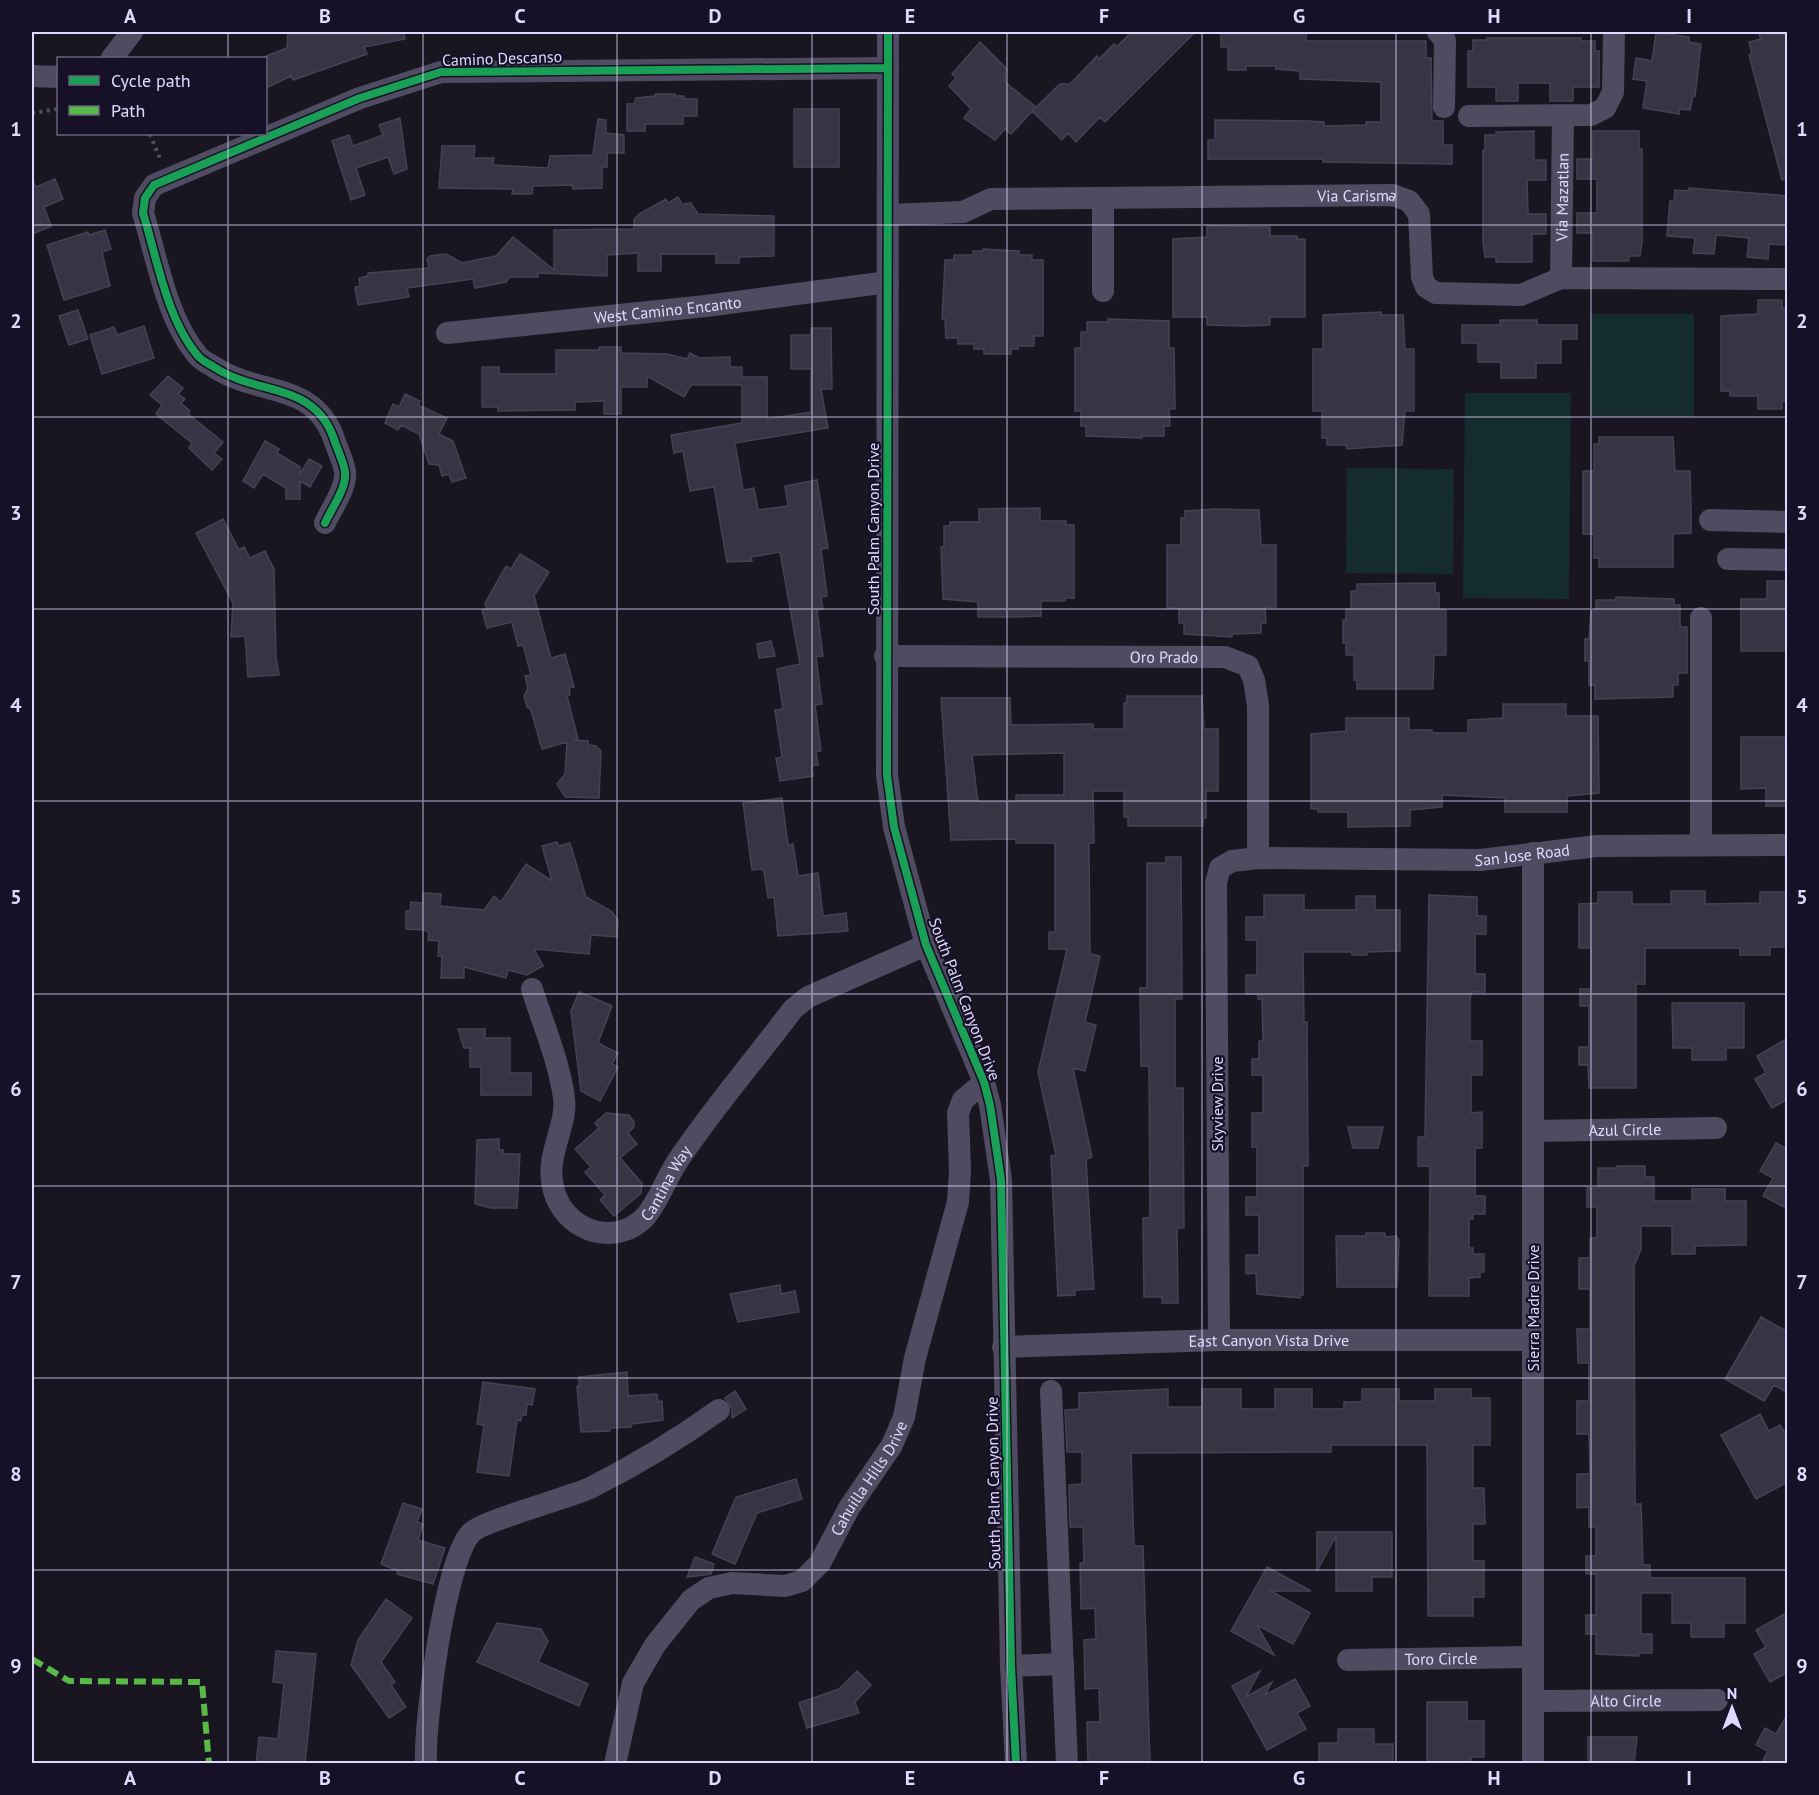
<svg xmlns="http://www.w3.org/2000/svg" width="1819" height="1795" font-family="'PT Sans',sans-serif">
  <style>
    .green { fill: #152c2f }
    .building { fill: #383444; stroke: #464155; stroke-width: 1.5; fill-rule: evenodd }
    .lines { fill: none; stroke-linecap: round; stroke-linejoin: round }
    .path { stroke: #4a5463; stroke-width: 4; stroke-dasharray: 3 4.5; stroke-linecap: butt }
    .minor { stroke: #4f4c62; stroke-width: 22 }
    .quiet { stroke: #58b947; stroke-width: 6; stroke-dasharray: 12 6; stroke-linecap: butt }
    .cycleway-casing { stroke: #171127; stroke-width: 11 }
    .cycleway { stroke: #1a9f57; stroke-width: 8 }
    .grid { fill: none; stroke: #e0d8fe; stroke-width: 1.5; stroke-opacity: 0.55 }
    .labels { text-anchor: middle; stroke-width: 4.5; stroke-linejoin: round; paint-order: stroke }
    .street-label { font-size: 16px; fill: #e0d8fe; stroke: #171127 }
    .neatline { fill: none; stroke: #e0d8fe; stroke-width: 2 }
    .grid-label { font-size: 20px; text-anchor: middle; font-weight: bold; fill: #e0d8fe }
  </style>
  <rect width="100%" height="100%" fill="#191622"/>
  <path class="green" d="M1590 314H1694V417H1591Z
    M1465 393H1571L1569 599 1463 598Z
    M1347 468 1454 469 1453 574 1346 573Z"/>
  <path class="building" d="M288 32H404L405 39 364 47 367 54 293 80 291 76 266 88V56L287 48Z
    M1132 32H1195L1105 122 1100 117 1076 142 1068 133 1062 140 1032 111 1060 84H1070L1097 56 1099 59 1114 44 1117 46Z
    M1221 32H1306V41H1426V58H1431L1432 121H1443V145H1452V164L1323 162V159H1208V140H1215V120L1308 121 1324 122V126L1366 125V122H1381V82L1300 79V71L1276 69V66H1246V70H1228V47H1221Z
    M1769 32H1788V179L1782 180 1749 55 1752 54 1749 42 1761 39 1759 34Z
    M1656 33 1689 37V42L1701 44 1695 96H1693L1690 110 1679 109V114L1643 108 1647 81 1633 79 1636 58 1652 61Z
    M1487 38H1581V41H1595V51H1599V87H1573V101H1550V83H1518V101H1496V87H1468V51H1473V40H1487Z
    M980 42 1006 68 1005 82 1036 107 1011 134 1005 129 995 140 964 118 971 109 949 86 956 78 952 74Z
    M655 94H675V96H684V99H697V116H683V124H645V131H627V104H634L636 98 655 96Z
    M794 109H839V167H794Z
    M400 118 407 169 394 174 388 157 356 168 365 195 351 200 332 141 349 135 353 146 383 135 379 125Z
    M598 119 606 120V133L624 135V153H607V167H602V188L573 189 572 185 533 186 532 194H512L513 189 439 188 442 146H475L474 158H494L493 165 548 168 550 156 593 155Z
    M1534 131V160H1546V180H1527L1528 214H1546V234H1532V262H1496V257H1485L1483 243V150H1485V135H1496V132Z
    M1593 131H1639V149H1642V242L1640 256H1629V261H1593V233H1577V213H1597V179H1577V159H1593Z
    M32 179 36 187 55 179 63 199 44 207 51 226 32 234Z
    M1689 188 1788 196V245L1769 244 1768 259 1747 257 1749 238 1716 235 1714 254 1693 253 1695 238 1667 236 1670 201 1674 202 1675 190 1689 191Z
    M678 197 682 204 691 203 698 214 774 216V256L739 257V263H716V254H661V271H638V253L607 255V276L538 273V277H510L506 282 475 288 473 279 407 288 409 297 358 305 355 287 360 286 359 278 368 276V273L429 268 427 259 430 256 446 254 462 263 496 256 513 237 554 270V230L634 229V219L639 214 666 199 668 203Z
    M1207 226 1270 227V236H1297V239H1305V317H1270V325L1247 326 1207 325V317H1173V239L1207 237Z
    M105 230 111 249 102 252 110 286 64 300 47 245 88 232 89 235Z
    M983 249 1019 251V255H1032V260H1043V336H1034V346H1018V349H1011V354H984V349H974V344H958V338H946L945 319H942L945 260H954V255H973V251H983Z
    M1758 300H1782V308H1788V401H1782V409H1758V396H1730V391H1721V316L1758 314Z
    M78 310 88 339 69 345 59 316Z
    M1381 312V315H1403L1405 349H1414V411H1405L1402 445 1347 449 1346 445H1327V438H1322V411H1313V349H1323V315Z
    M1108 319 1169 321V348H1174L1175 409H1169L1170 426H1164V436H1142V438L1086 436V426H1081V411H1075V348H1081V332H1087V322H1108Z
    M1500 320H1537V325H1577V339H1561V363H1536V378H1501V362H1478V343H1462V325H1500Z
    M144 326 154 358 102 374 90 335 114 327 117 335Z
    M811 328H831L832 389H821L828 428 735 443 743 490 754 488 758 510 788 506 785 486 817 480 828 548 821 549 827 596 821 597 823 609 817 610 823 656 816 657 822 704 815 705 821 751 816 752 818 765 812 766 813 776 780 781 776 758 782 757 775 710 783 709 777 669 800 664 780 552 751 557 752 561 727 562 714 487 690 491 683 451 674 453 671 435 742 423V385H691L684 397 647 376V387H621V414H604V401L575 402V410L498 411V407H482V367H499V374H556V350H599V347H621V353L667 354 687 359 690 353 699 358 730 357V367H742V377H767V419L811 412V369H791V335H811Z
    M168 376 183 388 178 394 185 399 181 403 190 411 188 414 223 442 214 453 222 459 212 470 189 448 192 443 156 414 162 405 150 395Z
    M405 394 420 401 418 405 447 418 439 434 453 441 466 478 452 482 449 474 442 476 439 465 429 464 419 434 401 425 398 430 385 423 393 404 399 407Z
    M1599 437H1673L1675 471H1690L1691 510V533L1673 534V567H1599V558H1594V534H1583V471H1594V444H1599Z
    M265 441 279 449 277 453 300 467V474L309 459 322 466 310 487 300 481V499H286V488L263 474 254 488 243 481Z
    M1040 508V521H1066V525H1074V598H1065V601H1041V616L1017 617H978V602L943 599 941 547H944V526H950V522H979V509Z
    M1214 509 1259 510 1261 545H1276V607H1265L1266 623H1261V633L1232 634V637L1184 634V623H1179V608H1167V545H1181V518H1185V511Z
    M223 519 239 550 244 547 250 558 265 551 274 569 276 657 279 675 248 677 245 636 231 637 233 603 196 533Z
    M520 554 549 572 534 596 551 658 565 654 574 687 569 688 570 695 567 696 578 739 574 740 588 741V745L596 746 601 751 599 798 565 797 557 784 565 774 567 742 542 749 531 710 527 707 524 696 528 688 525 676 531 675 523 645 518 646 512 622 487 628 482 610 487 609 485 603 506 566 511 569Z
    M1767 581H1788V651H1741V599H1767Z
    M1435 583V593H1439V610H1446V655H1434L1433 689H1357V680H1354V655H1346V643H1343V620H1346V609H1351V591H1357V584Z
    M1616 597 1674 599V605H1680V627H1687V673H1678V685H1673V697L1595 699V685H1589V661H1585V639H1589L1591 611H1596V600H1616Z
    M771 641 775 656 759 658 757 644Z
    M1127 696H1202L1204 729H1218V791H1206V818H1203V826H1128V817H1124V791H1093L1094 843H1089L1090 954 1100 956 1085 1022 1096 1025 1085 1071 1073 1068 1092 1157 1086 1159 1094 1289 1075 1290V1295L1058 1296 1051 1156 1056 1155 1038 1072 1067 949H1049V932H1055V843H1016V839L951 840 941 698H1010L1011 725 1093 724V729H1124V703H1127ZM1064 753V795H1016V802H978L972 755Z
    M1503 704H1566V716H1598L1599 793 1567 796V812H1505V798L1442 795V807L1410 810V826L1348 827V812H1318V809H1311V734L1346 731V718H1409V730H1432V733H1468V720L1503 718Z
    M1741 737H1788V806H1766V788L1741 789Z
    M782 798 788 845 793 844 798 876 818 873 823 916 846 913 848 931 778 936 774 897 768 898 764 872 762 869 752 870 743 803Z
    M557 842 559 846 570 843 586 897 611 911 618 920 617 937 591 935 589 954 534 949 543 966 527 975 508 970 506 978 464 967V978H441L442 956H438L439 941 428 940 429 932 424 930 406 929V911H410L411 902 423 903V893L441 894 440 906 484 910 494 896 501 902 526 864 552 881 542 846Z
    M1166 857H1181L1182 999H1175V1088H1183L1184 1228H1177L1178 1303H1162V1297H1144L1143 1218H1150L1149 1066H1141L1140 988H1147V863H1166Z
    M1671 891H1705V904L1760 903V892H1788V947H1770V955H1740V948H1645V984H1636V1088H1589L1588 1065H1579V1047H1589V1006H1580V989H1591V948H1579V904L1598 903V892H1632V904H1671Z
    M1264 895H1304V910H1356V896H1375V910H1400V951L1367 952V955H1352V952H1303L1304 1022H1307L1308 1166H1303V1295H1300V1298L1257 1294 1256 1273 1246 1274V1255H1259V1215H1246V1197H1257V1147H1252V1113H1263V1075H1252V1059H1259V1041H1263L1262 999H1258V994H1246V975H1257V940H1246V917H1264Z
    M1429 895 1477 897V916H1486V934H1475V974H1485V992H1472L1470 998V1041H1482V1075H1471V1113L1482 1112V1148H1475V1196H1485V1214H1473V1219H1469V1248H1473V1254H1484V1272H1480V1277L1469 1278V1296H1429L1430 1166H1418V1137H1425Z
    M579 992 612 1006 598 1043 618 1053 612 1064 618 1067 600 1101 581 1091 571 1011Z
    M1672 1003H1744V1048H1726V1060H1692V1048H1673Z
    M458 1029H485V1038H510V1073H531V1095H481V1067H470V1048H464Z
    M1788 1038V1099L1772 1108 1755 1079 1766 1073 1757 1056Z
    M606 1113 629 1115 634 1122V1127L628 1133 637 1144 620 1158 642 1183 641 1193 614 1216 600 1200 605 1195 585 1172 591 1167 575 1149 599 1128 595 1123Z
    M1348 1127H1383L1378 1148H1353Z
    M499 1139V1150H503V1154H520L517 1208H491L475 1204 477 1140Z
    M1776 1143 1788 1149V1209L1763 1196 1773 1178 1760 1171Z
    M1617 1166H1645V1177H1654V1201H1692V1189H1725V1201H1746V1245L1695 1246V1254H1672V1226H1641V1249L1634 1266 1635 1504H1641L1643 1565H1650V1578H1745V1623H1724V1637H1691V1623H1672V1593H1641V1634H1652V1653H1639V1656L1596 1654V1634H1586V1615H1596V1574H1586V1556H1596V1527H1589V1507L1577 1508V1474H1590L1589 1434H1577V1401H1589V1363H1578L1577 1329H1590V1289H1579V1258H1590V1238H1597V1207H1587V1188H1598V1168H1617Z
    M1366 1233H1385V1237L1396 1236 1399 1240 1397 1287H1337L1336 1236H1366Z
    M780 1285 781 1294 795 1291 799 1312 738 1322 730 1294Z
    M1761 1317 1788 1332V1393L1774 1385 1764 1401 1725 1379Z
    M627 1372 628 1396 657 1394 658 1402 662 1401 663 1420 631 1424V1427L610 1428V1431L581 1432 577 1386H579V1377Z
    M483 1382 535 1389 532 1405 527 1404 526 1415H522L521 1421 517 1420 509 1476 477 1472 484 1425 477 1424Z
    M1168 1389V1407H1202V1389H1241V1409H1275V1389H1312V1409H1344V1402H1362V1389H1399V1401H1435V1389H1471V1398H1490V1445H1473V1488H1484L1485 1524H1473V1561H1484V1597H1473V1616H1428L1427 1445H1331V1452L1131 1453 1134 1546H1143L1150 1764H1088L1087 1722H1100L1099 1688 1085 1689 1084 1640 1096 1639 1095 1608 1081 1609 1080 1563H1084L1083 1527H1070L1069 1485 1082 1484V1452H1067L1065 1410 1079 1409V1393Z
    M735 1391 746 1409 732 1418V1408L725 1398Z
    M1760 1414 1769 1431 1780 1425 1788 1438V1482L1756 1499 1721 1435Z
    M796 1479 802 1499 757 1513 735 1564 712 1554 736 1497Z
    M403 1503 422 1509 417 1522 423 1524 418 1540 445 1548 433 1584 397 1574 398 1571 381 1564Z
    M1317 1532H1392V1577H1372V1591H1336V1536L1317 1571Z
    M695 1557 714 1564 711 1574 687 1577Z
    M1267 1567 1311 1591H1271L1310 1613 1293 1644 1257 1625 1274 1655 1231 1631Z
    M386 1599 412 1618 381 1662 395 1682 391 1685 406 1707 389 1718 351 1665 358 1640Z
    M1788 1612V1672L1770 1682 1754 1654 1766 1647 1756 1630Z
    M497 1623 541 1629 548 1641 538 1662 588 1684 579 1706 477 1662Z
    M276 1651 316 1654 305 1764H256L259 1737 278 1739 284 1683 273 1682Z
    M857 1671 871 1685 855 1702 859 1713 807 1728 799 1703 839 1689Z
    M1260 1671 1246 1697 1272 1682 1265 1695 1295 1679 1310 1706 1297 1713 1306 1729 1267 1750 1232 1686Z
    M1427 1702H1467V1721H1484V1757H1471V1760H1467V1764H1427Z
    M1788 1713V1764H1761L1768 1751 1756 1745 1765 1728 1776 1734Z
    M1338 1729H1374V1744H1393V1764H1319V1743H1338Z
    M1588 1737H1637L1634 1764H1588Z"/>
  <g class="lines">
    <path class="path" d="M32 113 58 109
      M150 134 161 161"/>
    <g class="minor">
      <path d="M888 32 887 775 894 827 926 945 984 1082 990 1105 1001 1180 1011 1666 1016 1764"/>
      <path d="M1438 32 1445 40 1444 107"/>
      <path d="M112 58 132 32"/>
      <path d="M32 76 58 77"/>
      <path d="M1469 116 1591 115 1605 108 1613 92 1614 32"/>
      <path id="s1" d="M888 215 963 212 991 199 1393 195 1409 201 1419 214 1422 277 1426 287 1436 293 1521 295 1561 278 1788 279"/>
      <path id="s2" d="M1561 278 1563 116"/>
      <path d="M1103 291V198"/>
      <path id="s3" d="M447 333 706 306 888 282"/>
      <path d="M1710 520 1788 522"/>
      <path d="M325 523C331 509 347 488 345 472 344 463 338 451 335 442 316 381 260 397 214 367 209 364 203 361 199 357 167 321 157 258 143 213L145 198 154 185 360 98 441 72 888 68"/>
      <path d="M1728 559 1788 560"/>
      <path d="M1701 618V845"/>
      <path id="s4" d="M885 656 1225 657 1248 666 1254 680 1258 705V858"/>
      <path d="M1533 853V1764"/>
      <path id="s5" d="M532 989C543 1024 559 1061 564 1098 568 1129 541 1158 556 1197 570 1232 616 1247 645 1217 658 1202 666 1179 677 1162 712 1109 755 1060 793 1009L808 997 926 945"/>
      <path id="s6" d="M1533 1131 1716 1128"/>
      <path id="s7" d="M1219 1340 1216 883 1220 868 1232 861 1258 858 1480 860 1597 846 1788 845"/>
      <path id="s8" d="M1003 1347 1219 1340H1533"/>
      <path d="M1051 1391 1067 1764"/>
      <path id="s9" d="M1348 1660 1533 1657"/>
      <path d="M1011 1666 1063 1664"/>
      <path id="s10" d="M1533 1701 1717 1700"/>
      <path d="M426 1764C424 1723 445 1560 471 1533 482 1521 568 1498 590 1488 636 1465 677 1440 719 1410"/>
      <path id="s11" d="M615 1764 633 1683 655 1645 691 1600 709 1588 732 1583 785 1586 802 1581 820 1563 849 1508 892 1445 904 1417 915 1358 958 1202 960 1170 958 1113 963 1100 984 1082"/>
    </g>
    <path class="quiet" d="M32 1659 69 1681 202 1682 209 1764"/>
    <g class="cycleway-casing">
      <path id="cycleway" d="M888 32 887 775 894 827 926 945 984 1082 990 1105 1001 1180 1011 1666 1016 1764
        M325 523C331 509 347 488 345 472 344 463 338 451 335 442 316 381 260 397 214 367 209 364 203 361 199 357 167 321 157 258 143 213L145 198 154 185 360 98 441 72 888 68"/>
    </g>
    <use href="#cycleway" class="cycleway"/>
  </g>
  <path class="grid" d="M228 32V58M423 32V1764M617 32V1764M812 32V1764M1007 32V1764M1202 32V1764M1396 32V1764M1591 32V1764M228 134V1764M32 225H1788M32 417H1788M32 609H1788M32 801H1788M32 994H1788M32 1186H1788M32 1378H1788M32 1570H1788"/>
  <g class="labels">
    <g class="street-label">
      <text transform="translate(502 58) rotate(-2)" y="6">Camino Descanso</text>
      <text dy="6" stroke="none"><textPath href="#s2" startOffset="81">Via Mazatlan</textPath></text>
      <text dy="6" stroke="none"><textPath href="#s1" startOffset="472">Via Carisma</textPath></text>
      <text dy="6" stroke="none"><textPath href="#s3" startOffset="222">West Camino Encanto</textPath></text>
      <text transform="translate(873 529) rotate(-90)" y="6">South Palm Canyon Drive</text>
      <text dy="6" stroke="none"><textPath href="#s4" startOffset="279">Oro Prado</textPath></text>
      <text dy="6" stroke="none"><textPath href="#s7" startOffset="777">San Jose Road</textPath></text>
      <text transform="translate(965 999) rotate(69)" y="6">South Palm Canyon Drive</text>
      <text transform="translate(1217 1104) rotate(-90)" y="6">Skyview Drive</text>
      <text dy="6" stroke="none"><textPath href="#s6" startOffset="92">Azul Circle</textPath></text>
      <text dy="6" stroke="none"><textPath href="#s5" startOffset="363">Cantina Way</textPath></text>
      <text transform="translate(1533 1308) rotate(-90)" y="6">Sierra Madre Drive</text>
      <text dy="6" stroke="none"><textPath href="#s8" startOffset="266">East Canyon Vista Drive</textPath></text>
      <text dy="6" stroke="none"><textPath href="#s11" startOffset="424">Cahuilla Hills Drive</textPath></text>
      <text transform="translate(993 1483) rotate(-91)" y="6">South Palm Canyon Drive</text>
      <text dy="6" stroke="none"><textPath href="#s9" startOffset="93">Toro Circle</textPath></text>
      <text dy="6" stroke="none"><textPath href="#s10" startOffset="93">Alto Circle</textPath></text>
    </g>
  </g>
  <rect width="1819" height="1795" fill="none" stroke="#171127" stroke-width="66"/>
  <rect x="57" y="57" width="210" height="78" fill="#171127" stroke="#67617d" stroke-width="1.5"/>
  <rect x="69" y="76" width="30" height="9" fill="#1a9f57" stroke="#67617d" stroke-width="1.5"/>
  <text x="111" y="87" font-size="18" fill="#e0d8fe">Cycle path</text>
  <rect x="69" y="106" width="30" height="9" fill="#58b947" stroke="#67617d" stroke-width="1.5"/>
  <text x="111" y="117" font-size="18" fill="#e0d8fe">Path</text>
  <g transform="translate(1732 1708)" stroke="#171127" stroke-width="4.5" paint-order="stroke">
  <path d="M0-4.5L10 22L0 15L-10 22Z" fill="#e0d8fe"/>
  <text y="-9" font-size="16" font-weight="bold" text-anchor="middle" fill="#e0d8fe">N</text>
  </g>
  <rect x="33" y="33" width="1753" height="1729" class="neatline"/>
  <g class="grid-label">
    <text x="130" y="23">A</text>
    <text x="325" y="23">B</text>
    <text x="520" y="23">C</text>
    <text x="715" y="23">D</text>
    <text x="910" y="23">E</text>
    <text x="1104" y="23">F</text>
    <text x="1299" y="23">G</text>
    <text x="1494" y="23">H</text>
    <text x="1689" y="23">I</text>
    <text x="16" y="136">1</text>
    <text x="1802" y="136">1</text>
    <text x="16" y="328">2</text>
    <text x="1802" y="328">2</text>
    <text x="16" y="520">3</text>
    <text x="1802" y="520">3</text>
    <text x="16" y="712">4</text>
    <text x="1802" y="712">4</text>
    <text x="16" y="904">5</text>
    <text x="1802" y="904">5</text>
    <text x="16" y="1096">6</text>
    <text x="1802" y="1096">6</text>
    <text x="16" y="1289">7</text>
    <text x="1802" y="1289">7</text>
    <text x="16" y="1481">8</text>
    <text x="1802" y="1481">8</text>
    <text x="16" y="1673">9</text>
    <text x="1802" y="1673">9</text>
    <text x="130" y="1785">A</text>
    <text x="325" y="1785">B</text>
    <text x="520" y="1785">C</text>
    <text x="715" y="1785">D</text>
    <text x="910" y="1785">E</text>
    <text x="1104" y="1785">F</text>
    <text x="1299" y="1785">G</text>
    <text x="1494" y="1785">H</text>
    <text x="1689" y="1785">I</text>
  </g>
</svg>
